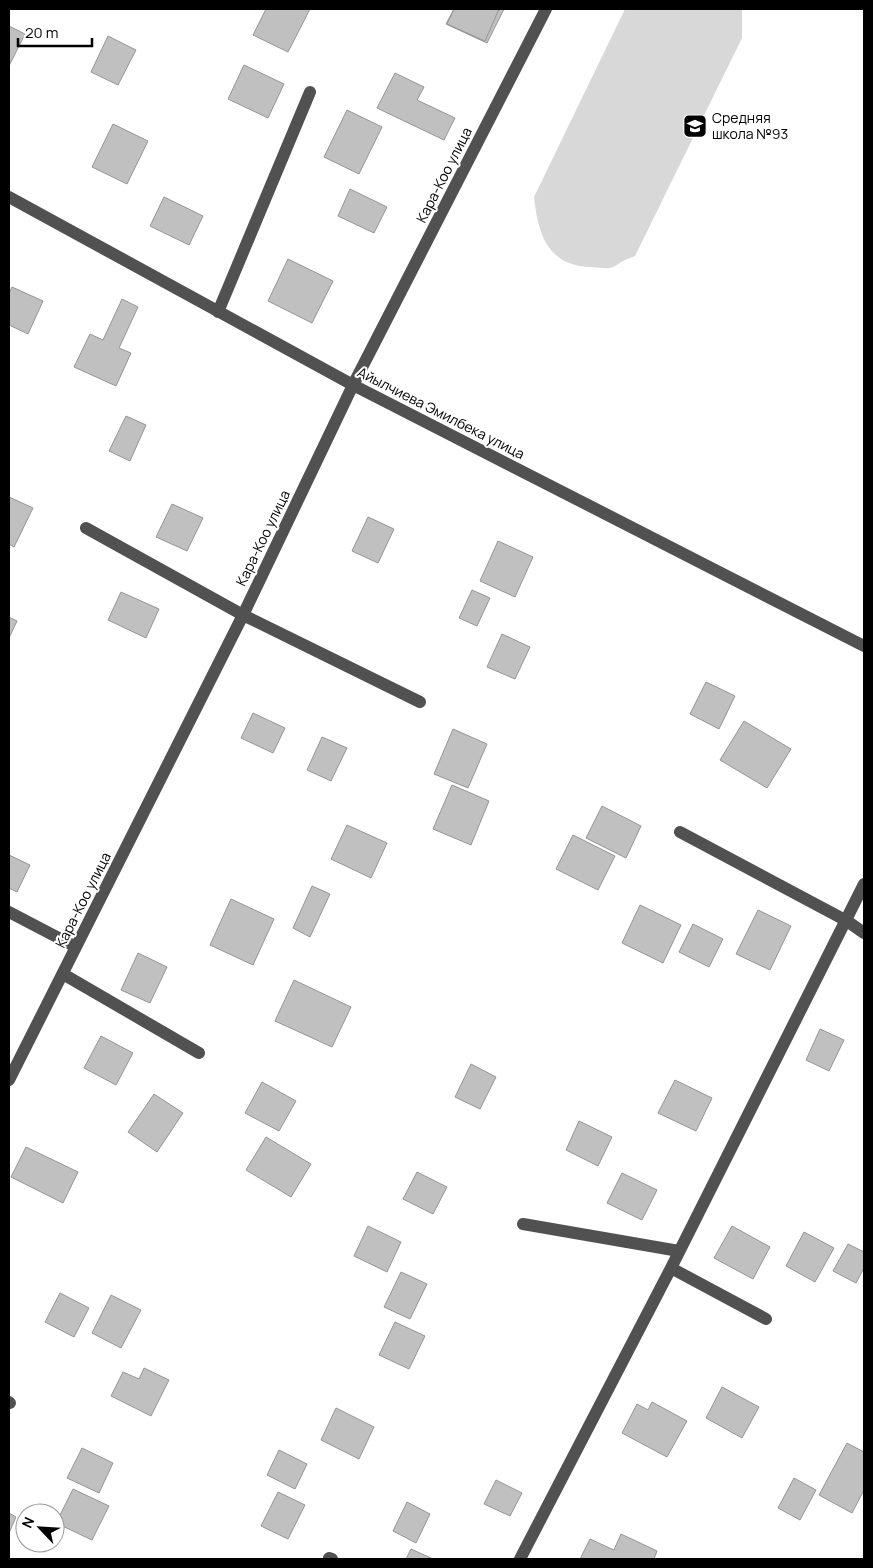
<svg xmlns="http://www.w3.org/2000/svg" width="873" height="1568" font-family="Manrope,sans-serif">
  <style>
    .green { fill: #d8d8d8 }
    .building { fill: #c0c0c0; stroke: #959595 }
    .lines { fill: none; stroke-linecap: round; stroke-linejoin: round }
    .minor { stroke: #515151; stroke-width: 12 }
    .labels { text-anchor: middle; stroke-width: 4; stroke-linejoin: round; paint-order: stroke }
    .poi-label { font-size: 14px; fill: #000; stroke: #fff; text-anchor: start }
    .street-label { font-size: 14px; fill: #000; stroke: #fff }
  </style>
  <rect width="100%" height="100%" fill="#fff"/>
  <path class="green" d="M625 9H742V38L635 256C630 258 625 260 621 262 618 264 614 267 610 268 605 269 597 267 591 267 547 266 538 233 534 197Z"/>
  <path class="building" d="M266 9H310L288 52 253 35Z
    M454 9H504L487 43 446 24Z
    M454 9H499L485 41 447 24Z
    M9 26 25 34 9 66Z
    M108 36 136 50 118 85 91 72Z
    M244 65 284 84 268 118 228 99Z
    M395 73 424 87 417 100 455 118 444 140 377 108Z
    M347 110 382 127 359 174 324 157Z
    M113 124 148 141 127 184 92 167Z
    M350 189 387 207 374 233 338 216Z
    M164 197 203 216 189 245 150 226Z
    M288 259 333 281 312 323 268 301Z
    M12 287 43 301 28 334 9 325V293Z
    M122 299 138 307 119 348 131 353 116 386 74 367 90 334 103 340Z
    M126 416 146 425 130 461 109 451Z
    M9 497 33 508 14 547 9 544Z
    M172 504 203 518 187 551 156 537Z
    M368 517 394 529 378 563 352 551Z
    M498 541 533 557 515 597 480 581Z
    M472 590 490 598 477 626 459 618Z
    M121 592 159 609 146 638 108 620Z
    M9 617 17 621 9 638Z
    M502 634 530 647 515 679 487 667Z
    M706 682 735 696 719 729 690 714Z
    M253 713 285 728 273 753 241 738Z
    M744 721 791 749 767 788 720 760Z
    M453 729 487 744 468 788 434 774Z
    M322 737 347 748 331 781 307 770Z
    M452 785 489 801 471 845 433 829Z
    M602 806 641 826 626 858 586 838Z
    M347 825 387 843 371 878 331 859Z
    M573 835 615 856 598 890 556 869Z
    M9 855 30 865 17 892 9 888Z
    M312 886 330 894 310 937 293 928Z
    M231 899 274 919 253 965 210 945Z
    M640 905 681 925 663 963 622 943Z
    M758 910 791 926 770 970 736 954Z
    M693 924 723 939 709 967 679 952Z
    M138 953 167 967 150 1003 121 990Z
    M294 980 351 1007 332 1047 275 1021Z
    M820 1029 844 1040 829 1071 806 1060Z
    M101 1036 133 1053 116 1085 84 1068Z
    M471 1064 496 1077 480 1109 455 1097Z
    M675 1080 712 1098 696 1131 658 1113Z
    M262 1082 296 1101 279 1131 245 1113Z
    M154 1094 183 1113 157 1152 128 1132Z
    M579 1121 612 1137 598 1166 566 1150Z
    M266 1137 311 1164 291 1197 246 1170Z
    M26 1147 78 1172 63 1203 11 1177Z
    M417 1172 447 1187 433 1214 403 1199Z
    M622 1173 657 1190 642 1220 607 1203Z
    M368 1226 401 1242 387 1272 354 1256Z
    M732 1226 770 1247 753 1279 714 1258Z
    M804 1232 834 1248 815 1282 786 1266Z
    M848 1244 864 1252V1268L856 1283 833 1271Z
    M401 1272 427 1284 410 1319 384 1307Z
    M60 1293 89 1308 74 1337 45 1322Z
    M111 1295 141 1310 121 1348 92 1333Z
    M395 1322 425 1336 409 1369 379 1355Z
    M144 1368 169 1380 151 1416 111 1396 123 1372 139 1379Z
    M722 1387 759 1407 742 1438 706 1418Z
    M652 1402 687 1421 667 1457 622 1433 637 1404 648 1410Z
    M336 1408 374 1427 359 1459 321 1440Z
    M847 1443 864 1452V1490L852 1513 819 1495Z
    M82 1448 113 1463 99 1493 67 1478Z
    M279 1450 307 1464 295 1489 267 1475Z
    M794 1478 816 1490 800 1520 778 1508Z
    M496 1480 522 1493 510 1516 484 1504Z
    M73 1489 109 1506 92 1540 56 1523Z
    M278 1492 305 1505 288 1539 261 1526Z
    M407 1502 430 1514 416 1543 393 1531Z
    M9 1513 16 1517 9 1533Z
    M621 1534 657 1551 654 1559H580L590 1539 614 1550Z
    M411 1549 433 1559H406Z"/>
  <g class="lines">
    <path class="minor" d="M9 197 353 385 864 646
      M218 312 310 92
      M86 528 243 615 420 702
      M680 832 847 921 864 933
      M9 912 76 947
      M63 974 199 1053
      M9 1080 243 615 353 385 546 9
      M523 1224 679 1251
      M671 1268 766 1319
      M9 1402 10 1403
      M329 1558 332 1559
      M520 1559 671 1268 864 884"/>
  </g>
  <defs>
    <g id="school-square" transform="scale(1.25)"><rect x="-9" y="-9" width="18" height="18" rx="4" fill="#000" stroke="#fff"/><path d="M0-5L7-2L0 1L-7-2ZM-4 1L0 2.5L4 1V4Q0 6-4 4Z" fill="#fff"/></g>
  </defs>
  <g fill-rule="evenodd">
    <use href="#school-square" x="695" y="126"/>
  </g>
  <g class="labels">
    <g class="poi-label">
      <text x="712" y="123">Средняя<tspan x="712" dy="16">школа №93</tspan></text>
    </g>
    <g class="street-label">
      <text transform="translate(444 175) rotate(-63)" y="5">Кара-Коо улица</text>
      <text transform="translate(441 413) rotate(27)" y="5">Айылчиева Эмилбека улица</text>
      <text transform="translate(263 538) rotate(-64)" y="5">Кара-Коо улица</text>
      <text transform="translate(83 900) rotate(-63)" y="5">Кара-Коо улица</text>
    </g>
  </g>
  <rect width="873" height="1568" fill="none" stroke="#000000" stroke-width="20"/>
  <g transform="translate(40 1528) rotate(295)"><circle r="24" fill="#ffffff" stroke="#999999"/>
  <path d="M0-4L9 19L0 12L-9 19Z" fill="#000000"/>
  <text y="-8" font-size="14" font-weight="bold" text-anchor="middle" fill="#000000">N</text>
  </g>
  <path d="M18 38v8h74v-8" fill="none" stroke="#000000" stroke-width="2.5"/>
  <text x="25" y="38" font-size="15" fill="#000000" stroke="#ffffff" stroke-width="4" paint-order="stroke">20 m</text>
</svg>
